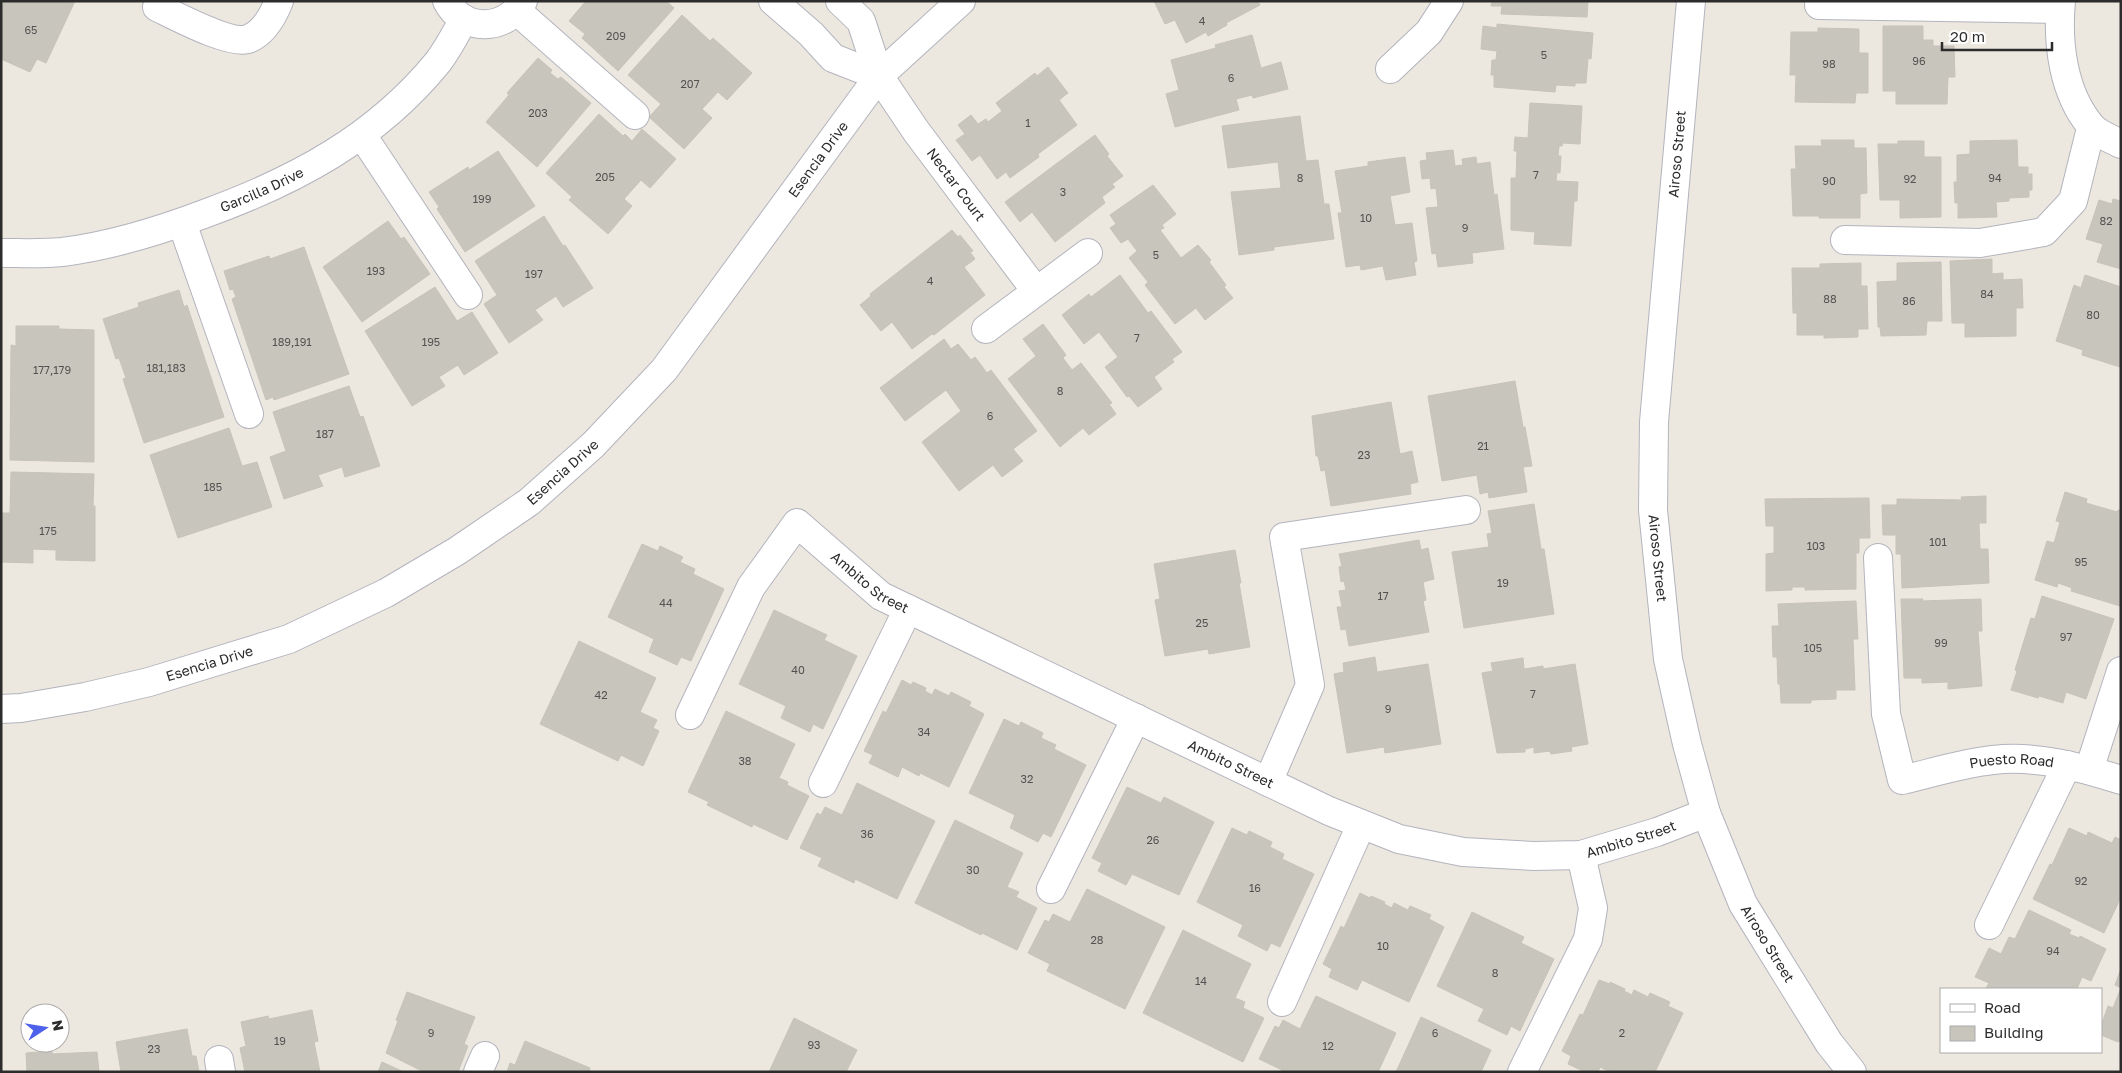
<svg xmlns="http://www.w3.org/2000/svg" width="2122" height="1073" font-family="'Golos Text',sans-serif">
  <style>
    .building { fill: #c8c5bd; stroke: #c7c3b9 }
    .lines { fill: none; stroke-linecap: round; stroke-linejoin: round }
    .minor-casing { stroke: #b3b4be; stroke-width: 30 }
    .minor { stroke: #fff; stroke-width: 28 }
    .labels { text-anchor: middle; stroke-width: 4.5; stroke-linejoin: round; paint-order: stroke }
    .number-label { font-size: 11px; fill: #535250 }
    .street-label { font-size: 14px; fill: #2c2c2c; stroke: #fff }
  </style>
  <rect width="100%" height="100%" fill="#ece7df"/>
  <path class="building" d="M1 1H75L46 63 37 59 30 72 1 59Z
    M586 1H666L674 8 618 71 582 38 585 34 569 21Z
    M1154 1H1258L1260 5 1226 23 1227 25 1208 36 1206 32 1186 43 1175 20 1165 24Z
    M1492 1H1588L1587 17 1501 14 1502 6H1491Z
    M682 15 710 41 713 38 752 73 727 100 718 92 702 109 712 118 684 149 649 117 661 104 628 75Z
    M1497 24 1593 33 1591 59 1588 58 1586 83H1575V86L1556 85 1555 92 1494 87V75H1491L1492 60H1496L1497 51 1481 49 1483 26 1497 28Z
    M1883 26H1923V40H1933V46H1954L1955 77H1948L1947 104H1896V91H1883Z
    M1818 28 1859 29V53H1868V93H1856L1855 103 1795 102 1796 75H1790L1791 32H1818Z
    M1252 35 1261 68 1281 62 1288 89 1253 98 1252 95 1236 99 1239 110 1175 127 1166 94 1179 90 1171 60 1216 48 1215 45Z
    M538 58 552 70 550 73 558 79 561 77 591 103 537 167 486 122 509 95 507 93Z
    M1048 67 1068 93 1059 100 1077 125 1038 154 1039 157 1010 178 1006 172 997 179 980 155 972 161 956 140 965 134 958 125 971 115 978 124 986 119 988 122 1002 111 996 103 1035 73 1037 76Z
    M1530 103 1582 106 1580 144 1563 143 1562 146H1559L1558 156H1561L1560 173 1557 172 1556 181 1578 182 1577 201H1574L1571 246 1534 244 1535 232 1511 230V178H1516L1517 151H1514L1515 137 1528 138Z
    M599 114 623 136 625 134 632 141 642 129 676 159 650 188 641 180 624 199 632 206 608 234 569 200 572 197 546 173Z
    M1300 116 1306 161 1318 160 1324 204H1329L1334 239 1274 247V250L1239 255 1231 192 1281 188 1278 162 1228 168 1222 126Z
    M1095 135 1109 154 1107 156 1123 176 1112 184 1115 187 1102 197 1105 203 1055 242 1032 212 1020 222 1005 202Z
    M1821 140H1854V148H1866L1867 193 1860 194V218H1819V216H1793L1791 169H1796L1795 146H1822Z
    M2017 140 2018 167H2028V174H2032V190H2029V197L2009 198V201L1996 202 1997 217 1958 218V203H1955L1954 182H1957V155L1970 154V141Z
    M1898 141H1924V157H1941V217L1900 218V200H1880L1878 144H1898Z
    M1453 150 1455 166 1463 165 1462 159 1476 157 1477 164 1490 162 1494 195 1497 194 1504 249 1472 253 1473 263 1438 267 1436 253 1432 254 1426 208 1438 207 1436 188 1431 189 1430 178 1422 179 1420 161 1427 160 1426 153Z
    M498 151 535 206 465 252 437 209 439 207 429 192 468 167 469 170Z
    M1405 157 1410 192 1390 196 1395 225 1412 223 1417 261 1414 262 1416 275 1386 280 1383 266 1361 270 1360 265 1346 267 1338 213H1342L1335 171 1368 166V162Z
    M1153 185 1176 214 1162 225 1164 228 1160 230 1181 258 1198 245 1211 260 1209 262 1226 285 1224 287 1233 298 1205 320 1196 308 1175 324 1145 285 1148 282 1129 258 1137 251 1128 239 1121 243 1110 228 1116 224 1110 215Z
    M2113 199 2121 201V269L2097 262 2103 244 2086 239 2099 200 2112 204Z
    M544 216 563 246 565 245 593 288 563 307 556 296 535 310 543 320 509 343 484 304 497 295 475 261Z
    M388 221 401 239 404 237 430 274 362 322 323 267Z
    M952 230 958 237 960 235 973 251 970 252 975 259 964 267 985 295 934 335 932 334 912 349 892 322 881 331 860 305 871 296 870 294Z
    M304 247 349 374 274 400 273 397 266 400 232 299 236 297 233 289 230 290 224 271 269 256 270 259Z
    M1992 259V274L2003 273V280L2022 279 2023 308H2016V336L1965 337V323H1952L1950 261Z
    M1941 262 1942 321H1927L1926 335 1881 336 1880 327H1878L1877 282 1897 281V263Z
    M1861 263V286H1867L1868 329H1858V337L1824 338V335H1797V313H1793L1792 268H1820V264Z
    M1120 275 1148 313 1151 311 1182 352 1172 359 1174 362 1154 377 1162 389 1138 407 1129 396 1127 397 1105 367 1118 357 1099 332 1084 344 1062 315 1089 294 1091 297Z
    M2085 275 2121 287 2120 367 2082 355 2083 350 2056 341 2074 285 2081 288Z
    M435 287 457 321 472 312 498 353 464 375 458 365 439 377 445 386 412 406 365 331Z
    M179 290 184 307 187 305 224 417 144 443 123 379 126 378 119 358 116 359 103 319 139 307 138 303Z
    M1043 324 1066 355 1063 358 1072 370 1081 363 1112 403 1109 404 1116 414 1089 435 1083 428 1060 447 1008 379 1036 356 1023 339Z
    M16 326H59V329L94 330V462L10 460 11 345 16 346Z
    M944 339 951 349 958 344 971 360 975 357 987 373 991 370 1037 431 1013 449 1023 461 1002 477 993 465 959 491 922 442 961 411 946 390 905 421 880 388Z
    M1515 381 1523 427H1525L1532 466 1523 467 1527 492 1489 498 1488 492 1480 494 1477 475 1442 481 1428 396Z
    M349 386 360 417 363 416 380 466 345 477 342 467 318 475 323 486 284 499 270 457 286 451 273 412Z
    M1391 402 1400 454 1412 451 1418 482 1410 484 1411 494 1331 506 1325 470 1321 471 1318 456H1316L1312 416Z
    M229 428 242 466 257 462 272 507 178 538 150 455Z
    M11 472 94 474 93 506H95V561L56 560V550L33 549V563L1 562V513H10Z
    M2065 492 2087 499 2086 503 2117 512 2118 510 2121 511 2120 606 2071 591 2072 588 2058 583 2057 587 2035 580 2047 541 2054 543 2060 522 2056 521Z
    M1986 496V523H1979L1980 549H1988L1989 583 1902 588 1901 554H1896V535H1883L1882 505H1897V499L1962 500 1961 497Z
    M1869 498 1870 538H1859V553H1856V589L1805 590V587H1792V590L1766 591V554L1774 553V526H1766L1765 499Z
    M1534 504 1541 549H1544L1554 614 1464 628 1452 552 1489 547 1487 534 1492 533 1488 511Z
    M1419 540 1421 550 1428 548 1434 579 1423 582 1426 600 1423 601 1429 632 1349 646 1346 629 1341 630 1337 607H1342L1339 591 1346 590 1344 581 1341 582 1339 567 1342 566 1339 554Z
    M642 544 658 551 660 546 683 557 680 562 695 569 693 574 724 589 691 661 681 657 677 665 649 652 654 639 608 617Z
    M1235 550 1241 583H1239L1250 647 1209 654 1208 649 1165 656 1155 600 1160 599 1154 564Z
    M2042 596 2114 619 2086 699 2066 692 2063 703 2039 696 2038 698 2011 690 2017 671 2015 670 2031 618 2035 619Z
    M1901 599H1923L1922 601 1981 599 1982 631H1978L1982 686 1948 689V682L1922 683V678H1904Z
    M1856 601 1858 639H1853L1855 690H1836V699L1811 700V703H1781L1780 684H1778L1777 657H1773L1772 626H1779L1778 604Z
    M774 610 827 635 824 640 857 656 823 729 813 724 810 732 781 718 786 706 739 684Z
    M579 641 656 678 640 712 657 720 653 728 659 731 643 766 621 755 618 761 540 724Z
    M1375 657 1377 672 1428 664 1441 744 1385 753 1384 747 1347 753 1334 674 1344 672 1343 663Z
    M1523 658 1524 669 1543 666V669L1575 664 1588 744 1571 747 1572 751 1551 754 1550 751 1534 753V747L1525 749V752L1497 753 1482 673 1493 671 1491 663Z
    M902 680 911 685 913 682 926 688 925 691 932 695 935 689 949 696 951 692 971 702 969 706 984 714 949 787 920 773 919 776 902 767 898 777 869 763 873 755 864 751 883 711 886 713Z
    M726 711 795 744 779 778 788 782 787 785 809 796 787 840 753 824 752 827 707 805 709 802 688 792Z
    M1004 719 1019 726 1021 722 1043 733 1041 738 1056 745 1054 749 1086 765 1051 837 1043 833 1038 842 1010 828 1015 815 969 793Z
    M857 783 935 821 897 899 855 879 854 883 818 866 822 858 800 848 817 813 821 815 825 807 842 815Z
    M1127 787 1161 803 1164 797 1214 822 1179 895 1132 874 1126 885 1098 871 1102 863 1092 858Z
    M955 820 1023 853 1007 887 1019 892 1016 897 1037 908 1017 950 982 933 981 935 915 903Z
    M1232 828 1247 835 1249 831 1272 842 1270 847 1284 854 1282 859 1314 874 1280 947 1271 943 1267 951 1238 936 1243 925 1197 902Z
    M2069 828 2087 836 2088 832 2112 843 2115 837 2121 840V897L2104 933 2033 899 2050 864 2052 865Z
    M1087 889 1165 927 1125 1009 1047 971 1050 964 1028 953 1045 920 1049 922 1053 914 1070 922Z
    M1360 893 1370 898 1371 896 1385 902 1384 904 1392 908 1394 903 1408 910 1410 906 1431 915 1429 919 1444 927 1409 1002 1362 980 1357 990 1329 977 1332 969 1323 964 1341 926 1344 928Z
    M2029 910 2071 930 2069 934 2079 938 2080 936 2106 949 2091 981 2082 977 2077 989H1989L1986 988 1989 983 1975 977 1989 948 2001 954 2009 937 2015 939Z
    M1472 912 1524 937 1521 943 1554 959 1520 1031 1511 1026 1507 1035 1478 1021 1484 1009 1437 986Z
    M1183 930 1251 964 1235 998 1245 1002 1243 1008 1264 1018 1243 1062 1143 1013Z
    M2121 969V1040L2118 1042 2101 1035V1026L2108 1006 2113 1008 2121 988 2115 985Z
    M1599 980 1610 984V982L1625 989 1624 991 1632 995 1634 990 1648 997 1650 993 1670 1002 1668 1006 1683 1013 1655 1072H1610L1600 1067 1598 1072H1585L1568 1064 1571 1056 1562 1051 1580 1014 1583 1015Z
    M407 992 475 1017 464 1044 468 1046 458 1072H424L386 1053 398 1021 396 1020Z
    M1316 996 1396 1033 1378 1072H1281L1282 1070 1259 1059 1275 1026 1279 1028 1283 1020 1300 1029Z
    M312 1010 318 1041 314 1042 320 1072H245L240 1048 246 1046 241 1022 268 1016 269 1019Z
    M1421 1017 1491 1050 1481 1072H1396Z
    M794 1018 857 1050 846 1072H769Z
    M187 1029 192 1056H196L199 1072H121L116 1042Z
    M525 1041 590 1068 589 1072H507L510 1063 515 1065Z
    M52 1051V1054L97 1052 99 1072H27L26 1053Z
    M382 1062 404 1072H378Z"/>
  <g class="lines">
    <g class="minor-casing">
      <g id="minor">
        <path d="M160 1 157 7C176 16 230 45 248 39 264 33 273 16 279 1"/>
        <path d="M447 1C463 33 507 31 523 1"/>
        <path d="M773 1 811 34 833 58 879 76"/>
        <path id="s1" d="M840 1 861 21 879 76 916 131 1036 291"/>
        <path id="s2" d="M1691 1 1654 422 1653 510 1668 659 1687 744 1706 813 1743 904 1829 1043 1852 1072"/>
        <path d="M2061 1C2057 43 2063 93 2091 126 2097 134 2112 139 2121 144"/>
        <path d="M1819 5 2060 9"/>
        <path d="M517 11 635 115"/>
        <path d="M1390 69 1429 32 1449 1"/>
        <path d="M362 135 468 295"/>
        <path d="M182 223 249 414"/>
        <path d="M1845 240 1980 243 2044 232 2073 201 2091 128"/>
        <path id="s3" d="M1 253C21 253 42 254 62 252 110 246 159 231 204 214 295 181 376 138 438 62 448 49 456 33 464 19"/>
        <path d="M986 329 1088 253"/>
        <path id="s4" d="M1878 558 1886 714 1902 780C1932 773 1963 763 1993 760 2036 755 2080 767 2121 780"/>
        <path id="s5" d="M1 709 21 708 85 697 149 682 289 639 386 593 457 551 529 502 593 445 664 370 879 76 961 1"/>
        <path id="s6" d="M690 715 751 587 797 523 881 596 1329 811 1399 839 1463 852 1534 856 1581 855 1657 832 1706 813"/>
        <path d="M2089 770 2121 671"/>
        <path d="M1268 782 1310 685 1284 537 1466 510"/>
        <path d="M823 783 908 609"/>
        <path d="M1051 889 1136 718"/>
        <path d="M1989 925 2067 765"/>
        <path d="M1282 1002 1361 825"/>
        <path d="M219 1060 221 1072"/>
        <path d="M478 1072 485 1056"/>
        <path d="M1522 1072 1588 939 1593 908 1581 855"/>
      </g>
    </g>
    <use href="#minor" class="minor"/>
  </g>
  <g class="labels">
    <g class="number-label">
      <text x="1202" y="25">4</text>
      <text x="31" y="34">65</text>
      <text x="616" y="40">209</text>
      <text x="1544" y="59">5</text>
      <text x="1919" y="65">96</text>
      <text x="1829" y="68">98</text>
      <text x="1231" y="82">6</text>
      <text x="690" y="88">207</text>
      <text x="538" y="117">203</text>
      <text x="1028" y="127">1</text>
      <text x="1536" y="179">7</text>
      <text x="605" y="181">205</text>
      <text x="1300" y="182">8</text>
      <text x="1995" y="182">94</text>
      <text x="1910" y="183">92</text>
      <text x="1829" y="185">90</text>
      <text x="1063" y="196">3</text>
      <text x="482" y="203">199</text>
      <text x="1366" y="222">10</text>
      <text x="2106" y="225">82</text>
      <text x="1465" y="232">9</text>
      <text x="1156" y="259">5</text>
      <text x="376" y="275">193</text>
      <text x="534" y="278">197</text>
      <text x="930" y="285">4</text>
      <text x="1987" y="298">84</text>
      <text x="1830" y="303">88</text>
      <text x="1909" y="305">86</text>
      <text x="2093" y="319">80</text>
      <text x="1137" y="342">7</text>
      <text x="292" y="346">189,191</text>
      <text x="431" y="346">195</text>
      <text x="166" y="372">181,183</text>
      <text x="52" y="374">177,179</text>
      <text x="1060" y="395">8</text>
      <text x="990" y="420">6</text>
      <text x="325" y="438">187</text>
      <text x="1483" y="450">21</text>
      <text x="1364" y="459">23</text>
      <text x="213" y="491">185</text>
      <text x="48" y="535">175</text>
      <text x="1938" y="546">101</text>
      <text x="1816" y="550">103</text>
      <text x="2081" y="566">95</text>
      <text x="1503" y="587">19</text>
      <text x="1383" y="600">17</text>
      <text x="666" y="607">44</text>
      <text x="1202" y="627">25</text>
      <text x="2066" y="641">97</text>
      <text x="1941" y="647">99</text>
      <text x="1813" y="652">105</text>
      <text x="798" y="674">40</text>
      <text x="1533" y="698">7</text>
      <text x="601" y="699">42</text>
      <text x="1388" y="713">9</text>
      <text x="924" y="736">34</text>
      <text x="745" y="765">38</text>
      <text x="1027" y="783">32</text>
      <text x="867" y="838">36</text>
      <text x="1153" y="844">26</text>
      <text x="973" y="874">30</text>
      <text x="2081" y="885">92</text>
      <text x="1255" y="892">16</text>
      <text x="1097" y="944">28</text>
      <text x="1383" y="950">10</text>
      <text x="2053" y="955">94</text>
      <text x="1495" y="977">8</text>
      <text x="1201" y="985">14</text>
      <text x="431" y="1037">9</text>
      <text x="1435" y="1037">6</text>
      <text x="1622" y="1037">2</text>
      <text x="280" y="1045">19</text>
      <text x="814" y="1049">93</text>
      <text x="1328" y="1050">12</text>
      <text x="154" y="1053">23</text>
    </g>
    <g class="street-label">
      <text transform="translate(1677 154) rotate(-85)" y="5">Airoso Street</text>
      <text dy="5" stroke="none"><textPath href="#s5" startOffset="1024">Esencia Drive</textPath></text>
      <text dy="5" stroke="none"><textPath href="#s1" startOffset="220">Nectar Court</textPath></text>
      <text dy="5" stroke="none"><textPath href="#s3" startOffset="271">Garcilla Drive</textPath></text>
      <text dy="5" stroke="none"><textPath href="#s5" startOffset="619">Esencia Drive</textPath></text>
      <text dy="5" stroke="none"><textPath href="#s2" startOffset="559">Airoso Street</textPath></text>
      <text dy="5" stroke="none"><textPath href="#s6" startOffset="315">Ambito Street</textPath></text>
      <text dy="5" stroke="none"><textPath href="#s5" startOffset="214">Esencia Drive</textPath></text>
      <text dy="5" stroke="none"><textPath href="#s6" startOffset="720">Ambito Street</textPath></text>
      <text dy="5" stroke="none"><textPath href="#s4" startOffset="336">Puesto Road</textPath></text>
      <text dy="5" stroke="none"><textPath href="#s6" startOffset="1140">Ambito Street</textPath></text>
      <text dy="5" stroke="none"><textPath href="#s2" startOffset="964">Airoso Street</textPath></text>
    </g>
  </g>
  <rect width="2122" height="1073" fill="none" stroke="#2c2c2c" stroke-width="5"/>
  <rect x="1940" y="988" width="162" height="65" fill="#ffffff" stroke="#ababab"/>
  <rect x="1950" y="1004" width="25" height="8" fill="#ffffff" stroke="#ababab"/>
  <text x="1984" y="1013" font-size="15" fill="#2c2c2c">Road</text>
  <rect x="1950" y="1026" width="25" height="15" fill="#c8c5bd" stroke="#ababab"/>
  <text x="1984" y="1038" font-size="15" fill="#2c2c2c">Building</text>
  <g transform="translate(45 1028) rotate(78)"><circle r="24" fill="#ffffff" stroke="#ababab"/>
  <path d="M0-4L9 19L0 12L-9 19Z" fill="#4e61ea"/>
  <text y="-8" font-size="14" font-weight="bold" text-anchor="middle" fill="#2c2c2c">N</text>
  </g>
  <path d="M1942 42v8h110v-8" fill="none" stroke="#2c2c2c" stroke-width="2.5"/>
  <text x="1950" y="42" font-size="15" fill="#2c2c2c" stroke="#ffffff" stroke-width="4" paint-order="stroke">20 m</text>
</svg>
